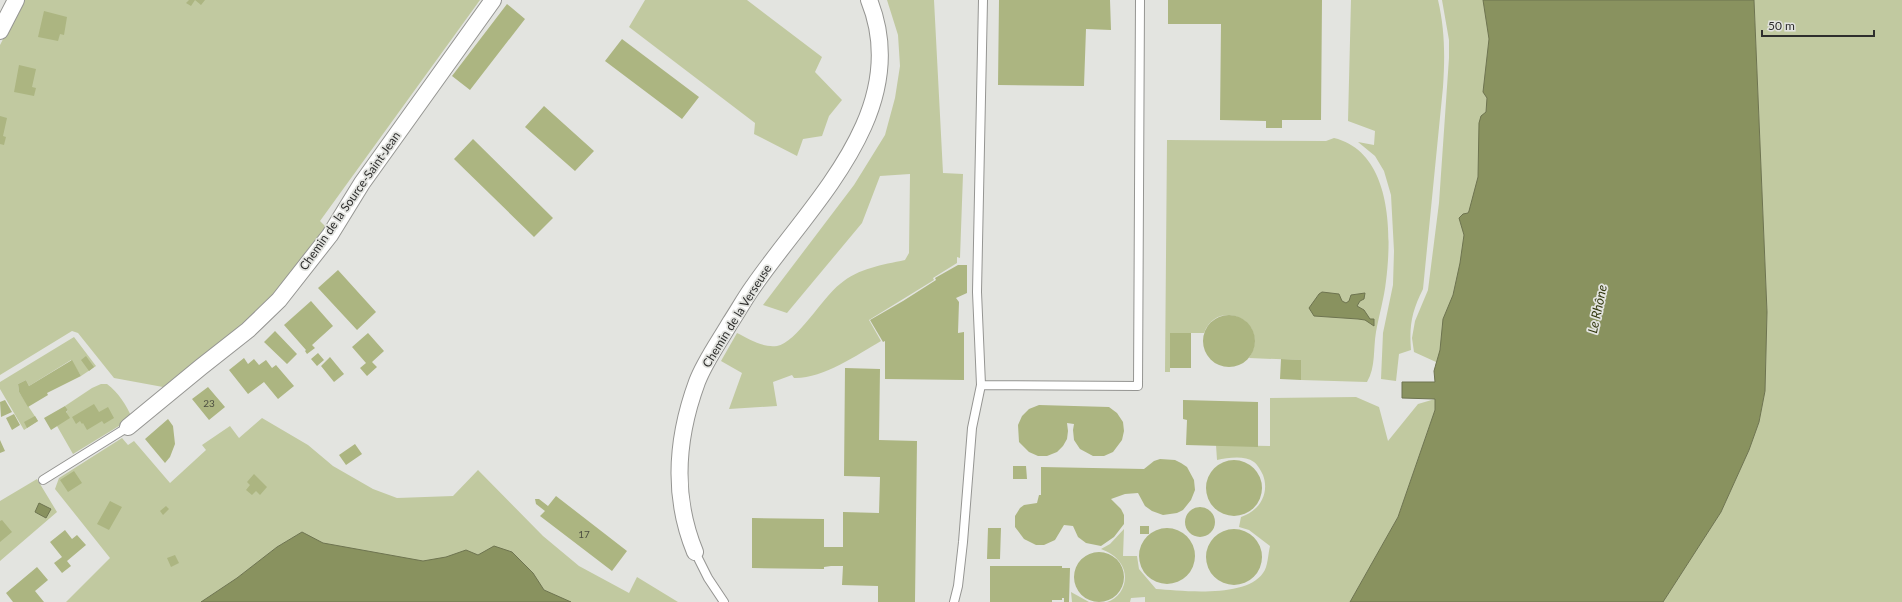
<svg xmlns="http://www.w3.org/2000/svg" width="1902" height="602" font-family="Lato,sans-serif">
  <style>
    .green { fill: #c1c9a0 }
    .water { fill: #89925f; stroke: #6e7450 }
    .building { fill: #acb581 }
    .lines { fill: none; stroke-linecap: round; stroke-linejoin: round }
    .lane-casing { stroke: #959592; stroke-width: 10 }
    .street-casing { stroke: #959592; stroke-width: 18 }
    .lane { stroke: #fff; stroke-width: 8 }
    .street { stroke: #fff; stroke-width: 16 }
    .labels { text-anchor: middle; stroke-width: 3.5; stroke-linejoin: round; paint-order: stroke }
    .number-label { font-size: 10px; fill: #4e5042 }
    .street-label { font-size: 12px; fill: #2e2e2d; stroke: #e3e4e0 }
    .water-label { font-size: 13px; font-style: italic; fill: #31370e; stroke: #e3e4e0 }
  </style>
  <rect width="100%" height="100%" fill="#e3e4e0"/>
  <path class="green" d="M23 0H480L320 221 326 227 270 298 247 321 163 387 114 378 78 333 72 331 0 375V45Z
    M645 0H747L822 57 815 72 842 100 829 116 822 136 803 139 797 156 754 134 755 123 629 27Z
    M887 0H934L943 173 963 174 960 258 957 257V263L933 278 934 280 869 320 881 341C857 355 822 379 794 378L792 375 773 382 777 406 729 409 742 373 721 361 737 333C749 339 763 348 777 346 796 343 823 297 840 284 859 268 882 265 905 260L909 253 910 174 880 176 862 223 787 313 763 305 854 185 885 135 895 98 900 66 898 35Z
    M1351 0H1438C1445 30 1445 57 1443 87L1423 289C1412 311 1409 325 1411 350L1399 354 1396 381 1381 379 1383 333 1393 285 1394 251 1391 195 1384 171 1375 156 1358 142 1374 145 1375 131 1348 121Z
    M1442 0H1503L1482 224 1434 371 1436 362 1414 352 1412 338 1415 321 1428 290 1439 203 1449 58V40Z
    M1754 0H1902V602H1663L1721 512 1749 450 1759 422 1765 391 1767 312Z
    M1334 138C1392 152 1392 234 1386 281 1384 299 1379 315 1376 332 1373 349 1376 367 1367 382L1301 380V360L1249 358C1272 322 1218 296 1204 333H1170V372H1165L1167 140 1326 141Z
    M74 337 96 366 81 376 71 360 29 386 26 380 18 384 19 392 38 421 24 430 0 389V382Z
    M101 384H107C118 392 127 406 132 418L73 454 57 426 68 410 65 406 92 388Z
    M1356 397 1379 407 1388 441 1418 404 1435 399V410L1398 517 1350 602H1145V597L1131 598 1130 602H1107C1123 597 1130 578 1121 564 1116 556 1109 552 1101 549L1110 544 1124 529 1123 556H1137L1139 569 1156 589C1183 591 1246 598 1263 573 1268 567 1268 554 1270 546L1249 530 1239 527 1241 517C1259 511 1270 494 1263 475 1261 471 1258 465 1254 462 1244 455 1228 458 1217 460L1216 445 1270 446V398Z
    M262 418 308 445 333 466 373 489 397 498 453 496 478 470 543 536 579 566 629 593 637 577 678 602H509L361 567 302 532 277 547 237 578 201 602H66L110 558 55 489 59 478 122 438 128 445 134 441 170 483 206 450 202 445 230 426 239 438Z
    M37 479 57 512 0 561V501Z
    M1071 592 1089 602H1072Z"/>
  <path class="water" d="M1483 0H1754L1767 312 1765 391 1759 422 1749 450 1721 512 1663 602H1350L1398 517 1435 410V399L1402 398V382H1435L1434 371 1440 350 1443 319 1453 295 1460 263 1464 235 1459 218 1463 214 1468 213 1469 211 1478 177 1479 123 1481 116 1486 112 1487 98 1483 92 1489 39Z
    M1322 292 1339 294 1342 301 1346 303 1349 301 1351 295 1365 293 1364 299 1360 301 1357 306 1364 310 1370 319H1374V326L1365 320 1358 319 1314 316 1309 308 1319 294Z
    M39 503 51 509 46 518 35 512Z
    M302 532 323 543 423 561 446 557 466 550 478 555 494 546 512 552 533 573 544 590 571 602H201L237 578 277 547Z"/>
  <path class="building" d="M189 0H205L201 5 195 0 191 6 186 3Z
    M999 0H1110L1111 30 1086 29 1084 86 998 85Z
    M1168 0H1322L1321 120H1282V128H1266V121L1220 120 1221 24H1168Z
    M507 4 525 19 470 90 452 76Z
    M44 11 67 17 64 35 60 34 58 41 38 37Z
    M622 39 699 97 682 119 605 61Z
    M19 65 36 69 32 87 36 88 34 96 14 92Z
    M544 106 594 151 575 171 525 127Z
    M0 116 7 118 3 136 6 137 4 145 0 144Z
    M473 139 553 218 534 237 454 159Z
    M958 265H967V293L956 298 959 302 958 333 964 332V380L885 379V341L883 342 870 320 903 301 936 280 935 278Z
    M338 270 376 312 357 330 318 288Z
    M311 301 333 326 312 345 315 348 307 354 305 351 306 350 284 325Z
    M1203 341a26 26 0 1 1 52 0a26 26 0 1 1-52 0Z
    M275 331 297 354 287 364 264 342Z
    M368 333 384 351 372 362 377 367 367 376 360 368 366 363 352 347Z
    M1170 333H1191V368H1170Z
    M318 353 324 360 317 366 311 359Z
    M86 356 94 367 89 371 81 360Z
    M330 357 344 374 334 382 321 366Z
    M244 358 248 364 254 359 259 365 266 360 272 368 276 365 294 386 278 399 264 382 248 394 229 370Z
    M1281 359 1301 360V380L1280 379Z
    M72 360 81 376 47 393 48 395 28 407 19 392 18 384 26 380 29 386Z
    M845 368 880 369 879 440 917 441 915 602H878V586L842 585 843 566H831L824 567V569L752 568V518L824 519V547H843V512L879 513 880 477 844 476Z
    M208 387 225 407 209 420 192 399Z
    M5 400 12 412 1 417 0 402Z
    M1183 400 1258 402V447L1186 445 1187 420 1183 419Z
    M94 404 99 412 108 407 114 418 104 424 102 421 87 430 83 423 82 424 80 421 76 424 72 417Z
    M1039 405 1109 407 1117 413 1123 422 1124 431 1122 440 1113 452 1104 456H1093L1080 449 1074 440 1073 430 1074 424 1067 423 1068 431 1067 439 1063 446 1057 452 1047 456H1038L1029 452 1019 442 1018 425 1022 416 1029 409Z
    M65 406 68 410 66 412 70 418 51 430 44 418Z
    M14 414 20 425 12 430 6 418Z
    M35 416 38 421 27 428 24 422Z
    M168 419 173 426 175 444 170 457 165 463 145 439Z
    M0 440 5 451 0 453Z
    M355 444 362 454 346 465 339 455Z
    M1160 459 1175 460 1181 463 1187 467 1194 480 1195 490 1191 500 1183 510 1177 513 1163 515 1152 511 1145 506 1138 493 1125 494 1111 499 1121 509 1124 515V524L1114 537 1101 546 1086 543 1078 537 1073 526 1064 525 1055 540 1044 545H1036L1024 539 1015 527V516L1020 508 1024 505 1037 503 1039 495H1041V467L1144 469 1154 461Z
    M1206 488a28 28 0 1 1 56 0a28 28 0 1 1-56 0Z
    M1013 466H1026L1027 479H1013Z
    M74 471 82 483 68 492 60 480Z
    M254 474 267 487 260 495 256 491 252 495 246 490 250 485 247 482Z
    M556 496 627 551 612 571 540 516 545 511 536 504 535 499H539L548 506Z
    M110 501 122 507 109 530 97 524Z
    M166 506 169 509 163 515 160 511Z
    M1185 522a15 15 0 1 1 30 0a15 15 0 1 1-30 0Z
    M2 520 12 532 0 542V521Z
    M1140 526H1149V534H1140Z
    M1139 556a28 28 0 1 1 56 0a28 28 0 1 1-56 0Z
    M988 528H1001L1000 559H987Z
    M1206 557a28 28 0 1 1 56 0a28 28 0 1 1-56 0Z
    M65 530 72 539 77 535 86 545 67 561 71 566 62 573 54 563 62 557 50 542Z
    M1074 577a25 25 0 1 1 50 0a25 25 0 1 1-50 0Z
    M175 555 179 563 171 567 167 558Z
    M990 566H1062V568H1070L1069 602H1064V598H1062V600H1052V602H990Z
    M37 567 48 580 35 591 44 602H13L6 593Z"/>
  <g class="lines">
    <g class="lane-casing">
      <path id="lane" d="M981 385 1138 386 1140 0
        M43 480 128 427
        M695 552 708 578 724 602
        M954 602 958 586 963 542 972 428 981 385 977 292 983 0"/>
    </g>
    <g class="street-casing">
      <path id="street" d="M0 31 16 0
        M128 427 201 367 248 330 279 300 330 235 362 183 493 0
        M695 552C672 496 676 439 697 382 705 361 719 342 730 323 738 311 745 298 753 287 810 204 914 111 869 0"/>
    </g>
    <use href="#lane" class="lane"/>
    <use href="#street" class="street"/>
  </g>
  <g class="labels">
    <g class="number-label">
      <text x="209" y="407">23</text>
      <text x="584" y="538">17</text>
    </g>
    <g class="street-label">
      <text transform="translate(350 201) rotate(-55)" y="4">Chemin de la Source-Saint-Jean</text>
      <text transform="translate(737 316) rotate(-58)" y="4">Chemin de la Verseuse</text>
    </g>
    <g class="water-label">
      <text transform="translate(1597 309) rotate(-78)" y="5">Le Rhône</text>
    </g>
  </g>
  <path d="M1762 30v6h112v-6" fill="none" stroke="#2e2e2d" stroke-width="2"/>
  <text x="1768" y="30" font-size="12" fill="#2e2e2d" stroke="#e3e4e0" stroke-width="3" paint-order="stroke">50 m</text>
</svg>
